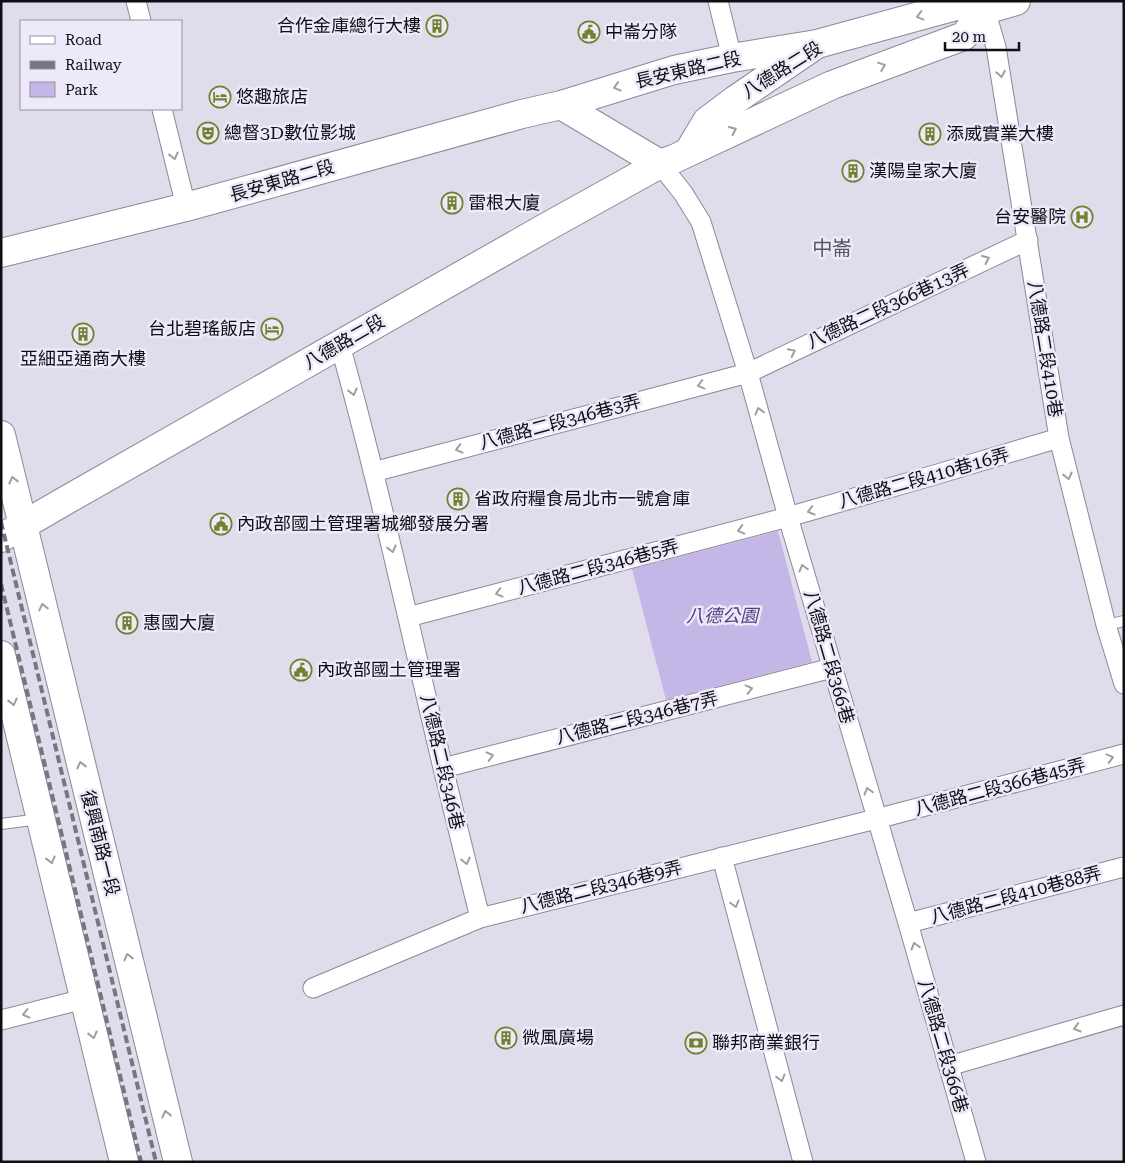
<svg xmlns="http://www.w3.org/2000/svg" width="1125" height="1163" font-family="'Roboto Serif','Noto Sans TC',serif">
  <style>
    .green { fill: #c5b6e8 }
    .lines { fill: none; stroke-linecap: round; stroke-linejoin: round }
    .lane-casing { stroke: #8c8897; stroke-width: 12 }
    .street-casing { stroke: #8c8897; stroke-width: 21 }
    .secondary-casing { stroke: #8c8897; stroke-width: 30 }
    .lane { stroke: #fff; stroke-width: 10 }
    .street { stroke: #fff; stroke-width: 19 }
    .secondary { stroke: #fff; stroke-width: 28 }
    .rail { stroke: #787580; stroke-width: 4; stroke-dasharray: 8 4; stroke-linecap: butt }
    .oneway { stroke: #9f9fa1 }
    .labels { text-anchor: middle; stroke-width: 5; stroke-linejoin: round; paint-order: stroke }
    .poi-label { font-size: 18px; fill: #100e14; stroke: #ede9f9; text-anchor: start }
    .street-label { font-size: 18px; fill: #100e14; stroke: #ede9f9 }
    .park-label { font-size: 18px; font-style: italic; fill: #563d80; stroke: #ede9f9 }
    .quarter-label { font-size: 20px; fill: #595562; stroke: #ede9f9 }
  </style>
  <rect width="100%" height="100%" fill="#e0dcec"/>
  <path class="green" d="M778 531 812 662 666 700 632 569Z"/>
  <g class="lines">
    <g class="lane-casing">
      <path id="lane" d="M1106 625 1124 621
        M1 824 40 819"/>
    </g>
    <g class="street-casing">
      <path id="street" d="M136 1 141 21
        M718 1 732 58
        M983 3 996 47 1059 438 1106 625 1124 684
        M162 109 186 207
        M660 164 683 193 701 222 748 373 788 517 908 923 976 1162
        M340 345C379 484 409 626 443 768 455 818 468 868 480 918
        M373 472 748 373 1028 240
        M408 617 788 517 931 476 1059 438
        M443 768 832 668
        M722 857 803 1162
        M908 923 1124 867
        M313 988 480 918 876 819 1124 754
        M1 1020 84 999
        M949 1066 1124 1015"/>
    </g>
    <g class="secondary-casing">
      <path id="secondary" d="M561 105 660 164
        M689 151 707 121 735 100 817 44 956 6 985 10 1016 1
        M1 253 186 207 522 114 561 105 674 70 732 58 817 44
        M1 435 178 1162
        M1 538 70 498 543 229 660 164 674 159 832 85 964 36 985 10
        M1 655 124 1162"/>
    </g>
    <use href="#lane" class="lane"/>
    <use href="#street" class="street"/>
    <use href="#secondary" class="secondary"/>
    <path class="rail" d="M1 522 156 1162
      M1 584 141 1162"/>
  </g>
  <defs><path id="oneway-chevron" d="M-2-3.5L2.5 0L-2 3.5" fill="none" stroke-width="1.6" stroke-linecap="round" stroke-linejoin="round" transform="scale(1.25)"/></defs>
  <g class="oneway">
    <use href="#oneway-chevron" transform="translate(920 16) rotate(165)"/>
    <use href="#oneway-chevron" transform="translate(882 66) rotate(-21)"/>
    <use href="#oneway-chevron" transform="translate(1001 74) rotate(81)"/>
    <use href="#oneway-chevron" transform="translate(617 87) rotate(163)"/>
    <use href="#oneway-chevron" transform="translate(733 130) rotate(-25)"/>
    <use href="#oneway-chevron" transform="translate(174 156) rotate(76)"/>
    <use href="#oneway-chevron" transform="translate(986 259) rotate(-25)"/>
    <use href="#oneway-chevron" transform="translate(792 352) rotate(-26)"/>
    <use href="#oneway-chevron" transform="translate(701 385) rotate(165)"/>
    <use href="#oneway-chevron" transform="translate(353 392) rotate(76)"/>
    <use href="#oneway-chevron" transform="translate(759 411) rotate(-105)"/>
    <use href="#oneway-chevron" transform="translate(459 449) rotate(165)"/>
    <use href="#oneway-chevron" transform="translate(1068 476) rotate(76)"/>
    <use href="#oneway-chevron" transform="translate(13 480) rotate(-104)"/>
    <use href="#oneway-chevron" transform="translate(811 511) rotate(164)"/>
    <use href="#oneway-chevron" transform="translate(741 530) rotate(165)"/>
    <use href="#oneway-chevron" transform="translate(392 549) rotate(76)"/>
    <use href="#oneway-chevron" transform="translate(803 568) rotate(-106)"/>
    <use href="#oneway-chevron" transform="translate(499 593) rotate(165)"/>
    <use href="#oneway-chevron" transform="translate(43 607) rotate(-103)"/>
    <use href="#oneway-chevron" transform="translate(749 689) rotate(-14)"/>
    <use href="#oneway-chevron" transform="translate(13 702) rotate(76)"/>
    <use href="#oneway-chevron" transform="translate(490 756) rotate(-14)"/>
    <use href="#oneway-chevron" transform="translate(1110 758) rotate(-15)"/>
    <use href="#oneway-chevron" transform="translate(81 765) rotate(-104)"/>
    <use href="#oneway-chevron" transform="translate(868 791) rotate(-106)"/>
    <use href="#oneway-chevron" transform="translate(51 860) rotate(76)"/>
    <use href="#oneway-chevron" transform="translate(466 861) rotate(76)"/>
    <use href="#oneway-chevron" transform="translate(735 904) rotate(75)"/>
    <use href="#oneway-chevron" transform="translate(915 946) rotate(-106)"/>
    <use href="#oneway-chevron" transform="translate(128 957) rotate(-104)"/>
    <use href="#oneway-chevron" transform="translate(26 1014) rotate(166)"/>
    <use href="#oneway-chevron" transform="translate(1077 1028) rotate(164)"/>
    <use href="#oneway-chevron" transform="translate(93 1035) rotate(76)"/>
    <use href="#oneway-chevron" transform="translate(781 1078) rotate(75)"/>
    <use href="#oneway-chevron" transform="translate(166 1114) rotate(-104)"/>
  </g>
  <defs>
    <g id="building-ring" transform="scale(1.125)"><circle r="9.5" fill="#ede9f9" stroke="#72812f" stroke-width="1.5"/><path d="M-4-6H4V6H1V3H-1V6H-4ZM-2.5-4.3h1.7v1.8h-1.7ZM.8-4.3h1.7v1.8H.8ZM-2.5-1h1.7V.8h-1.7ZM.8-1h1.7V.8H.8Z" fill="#72812f"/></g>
    <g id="civic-ring" transform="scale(1.125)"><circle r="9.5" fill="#ede9f9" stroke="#72812f" stroke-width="1.5"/><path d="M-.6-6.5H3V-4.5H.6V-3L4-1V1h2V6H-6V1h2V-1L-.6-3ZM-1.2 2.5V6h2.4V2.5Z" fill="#72812f"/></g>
    <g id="hotel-ring" transform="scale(1.125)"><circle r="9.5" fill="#ede9f9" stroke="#72812f" stroke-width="1.5"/><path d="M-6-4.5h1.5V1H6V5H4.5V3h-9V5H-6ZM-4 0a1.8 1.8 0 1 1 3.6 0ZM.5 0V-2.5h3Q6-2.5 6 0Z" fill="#72812f"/></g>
    <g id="theatre-ring" transform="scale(1.125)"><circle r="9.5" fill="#ede9f9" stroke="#72812f" stroke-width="1.5"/><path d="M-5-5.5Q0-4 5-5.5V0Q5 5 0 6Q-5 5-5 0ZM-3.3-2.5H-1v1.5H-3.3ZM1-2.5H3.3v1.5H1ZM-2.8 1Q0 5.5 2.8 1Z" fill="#72812f"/></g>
    <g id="hospital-ring" transform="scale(1.125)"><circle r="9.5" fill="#ede9f9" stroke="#72812f" stroke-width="1.5"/><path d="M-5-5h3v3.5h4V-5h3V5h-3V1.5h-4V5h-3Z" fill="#72812f"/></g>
    <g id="bank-ring" transform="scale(1.125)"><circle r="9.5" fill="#ede9f9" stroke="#72812f" stroke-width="1.5"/><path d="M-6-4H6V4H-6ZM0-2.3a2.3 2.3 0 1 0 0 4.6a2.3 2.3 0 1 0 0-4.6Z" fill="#72812f"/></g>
  </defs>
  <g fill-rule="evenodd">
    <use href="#building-ring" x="437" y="26"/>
    <use href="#civic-ring" x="589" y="32"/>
    <use href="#hotel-ring" x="220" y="97"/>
    <use href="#theatre-ring" x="208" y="133"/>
    <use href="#building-ring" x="930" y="134"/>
    <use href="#building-ring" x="853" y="171"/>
    <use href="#building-ring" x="452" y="203"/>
    <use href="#hospital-ring" x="1082" y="217"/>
    <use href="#hotel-ring" x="272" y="329"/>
    <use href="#building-ring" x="83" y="334"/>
    <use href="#building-ring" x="458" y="499"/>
    <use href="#civic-ring" x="221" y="524"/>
    <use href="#building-ring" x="127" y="623"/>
    <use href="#civic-ring" x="301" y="670"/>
    <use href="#building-ring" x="506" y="1038"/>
    <use href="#bank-ring" x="696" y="1043"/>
  </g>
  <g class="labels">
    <g class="poi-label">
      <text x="421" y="32" text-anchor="end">合作金庫總行大樓</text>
      <text x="605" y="38">中崙分隊</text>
      <text x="236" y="103">悠趣旅店</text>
      <text x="224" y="139">總督3D數位影城</text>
      <text x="946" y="140">添威實業大樓</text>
      <text x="869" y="177">漢陽皇家大廈</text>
      <text x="468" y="209">雷根大廈</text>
      <text x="1066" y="223" text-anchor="end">台安醫院</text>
      <text x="256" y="335" text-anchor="end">台北碧瑤飯店</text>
      <text x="83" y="365" text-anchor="middle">亞細亞通商大樓</text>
      <text x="474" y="505">省政府糧食局北市一號倉庫</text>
      <text x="237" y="530">內政部國土管理署城鄉發展分署</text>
      <text x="143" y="629">惠國大廈</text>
      <text x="317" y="676">內政部國土管理署</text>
      <text x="522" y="1044">微風廣場</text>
      <text x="712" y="1049">聯邦商業銀行</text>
    </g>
    <g class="street-label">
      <text transform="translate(688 70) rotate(-13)" y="6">長安東路二段</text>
      <text transform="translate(782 70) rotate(-32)" y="6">八德路二段</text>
      <text transform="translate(282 181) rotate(-16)" y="6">長安東路二段</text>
      <text transform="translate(888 306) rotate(-25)" y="6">八德路二段366巷13弄</text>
      <text transform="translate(344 342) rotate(-30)" y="6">八德路二段</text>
      <text transform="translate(1045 349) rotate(81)" y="6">八德路二段410巷</text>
      <text transform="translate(560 422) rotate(-15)" y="6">八德路二段346巷3弄</text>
      <text transform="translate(924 478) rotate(-16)" y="6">八德路二段410巷16弄</text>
      <text transform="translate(598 567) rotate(-15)" y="6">八德路二段346巷5弄</text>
      <text transform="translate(829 657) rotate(74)" y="6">八德路二段366巷</text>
      <text transform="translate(637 718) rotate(-14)" y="6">八德路二段346巷7弄</text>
      <text transform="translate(442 762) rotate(77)" y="6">八德路二段346巷</text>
      <text transform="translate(1000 787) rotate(-15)" y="6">八德路二段366巷45弄</text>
      <text transform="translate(100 843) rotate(76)" y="6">復興南路一段</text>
      <text transform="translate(601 887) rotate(-14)" y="6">八德路二段346巷9弄</text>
      <text transform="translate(1016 895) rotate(-15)" y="6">八德路二段410巷88弄</text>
      <text transform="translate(943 1046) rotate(74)" y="6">八德路二段366巷</text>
    </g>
    <g class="park-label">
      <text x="722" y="622">八德公園</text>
    </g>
    <g class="quarter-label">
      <text x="832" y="255">中崙</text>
    </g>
  </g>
  <rect width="1125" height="1163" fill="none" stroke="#100e14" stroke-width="5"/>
  <rect x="20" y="20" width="162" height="90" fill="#ede9f9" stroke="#95919d"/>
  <rect x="30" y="36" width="25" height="8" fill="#ffffff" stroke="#95919d"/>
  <text x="65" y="45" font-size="15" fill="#100e14">Road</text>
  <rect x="30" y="61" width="25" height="8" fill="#787580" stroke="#95919d"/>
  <text x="65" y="70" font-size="15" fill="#100e14">Railway</text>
  <rect x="30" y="82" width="25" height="15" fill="#c5b6e8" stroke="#95919d"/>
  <text x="65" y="95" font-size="15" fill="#100e14">Park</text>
  <path d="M945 42v8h74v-8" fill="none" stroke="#100e14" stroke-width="2.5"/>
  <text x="952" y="42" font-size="15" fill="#100e14" stroke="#ede9f9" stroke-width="4" paint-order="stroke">20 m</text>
</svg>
